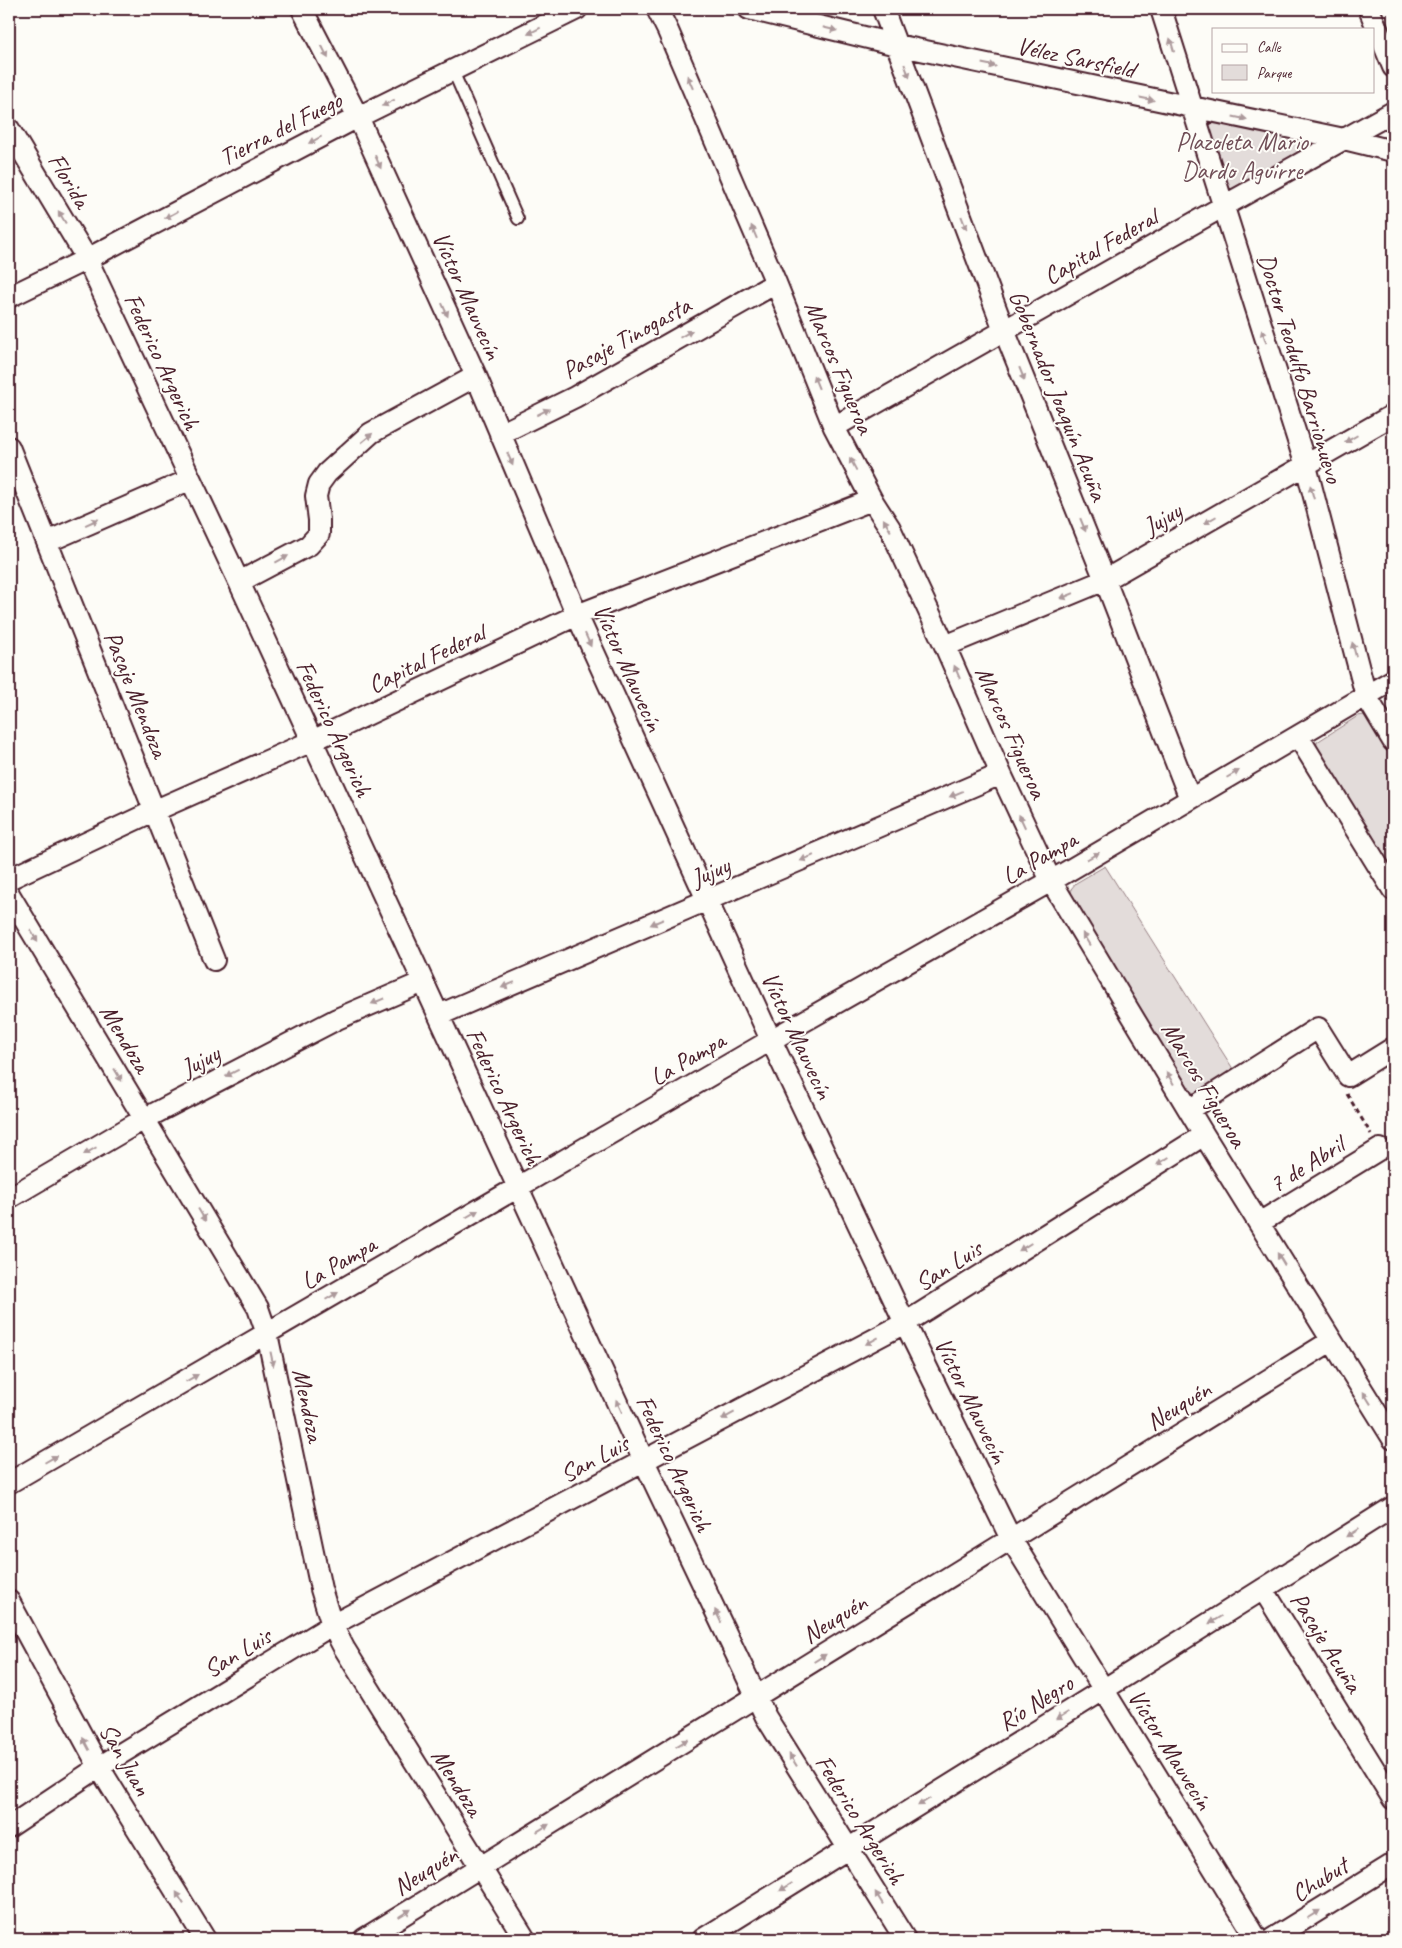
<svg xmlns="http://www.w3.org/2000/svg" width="1402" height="1948" font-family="Caveat,sans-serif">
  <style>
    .green { fill: #e3dcda; stroke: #967e82 }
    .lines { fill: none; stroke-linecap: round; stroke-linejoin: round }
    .service-casing { stroke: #4a1f2b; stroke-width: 14 }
    .minor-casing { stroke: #4a1f2b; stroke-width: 24 }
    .path { stroke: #4a1f2b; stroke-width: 3; stroke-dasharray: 5 4; stroke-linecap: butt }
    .service { stroke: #fdfcf7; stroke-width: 10 }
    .minor { stroke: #fdfcf7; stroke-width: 20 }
    .oneway { fill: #ac999b }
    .labels { text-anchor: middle; stroke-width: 4; stroke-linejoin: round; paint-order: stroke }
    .street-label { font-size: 25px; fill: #4a1f2b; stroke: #fdfcf7 }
    .park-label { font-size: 25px; fill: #704e57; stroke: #fdfcf7 }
  </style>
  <rect width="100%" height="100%" fill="#fdfcf7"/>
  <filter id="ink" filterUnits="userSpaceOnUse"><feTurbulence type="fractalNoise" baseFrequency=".02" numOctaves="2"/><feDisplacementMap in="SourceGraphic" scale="10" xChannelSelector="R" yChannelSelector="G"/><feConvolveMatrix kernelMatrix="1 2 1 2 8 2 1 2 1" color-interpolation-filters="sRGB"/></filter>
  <g filter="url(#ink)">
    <path class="green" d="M1216 123 1295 139 1301 148 1296 157 1240 188 1230 189 1222 182 1208 131 1209 125Z
      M1364 715 1368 718 1393 759V876L1316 749 1317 742 1358 716Z
      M1105 866 1235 1072 1203 1090 1194 1093 1186 1089 1072 902 1071 889 1076 883Z
      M736 1929 743 1939H719Z"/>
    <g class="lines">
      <g class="service-casing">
        <path id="service" d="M453 71 518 219"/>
      </g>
      <g class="minor-casing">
        <path id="minor" d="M302 9 358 117 476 376 577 615 771 1040 905 1323 1011 1539 1257 1939
          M657 9 668 31 776 283 834 427 872 500 890 528 945 646 1001 774 1051 881 1204 1135 1393 1439
          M749 9 897 45 1344 139 1393 151
          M883 9 1004 330 1105 580 1190 799
          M1161 9 1306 466 1366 696 1393 741
          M1369 9 1393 67
          M9 129 87 259 239 582 644 1461 766 1717 905 1939
          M9 297 87 259 358 117 577 9
          M834 427 1222 207 1393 112
          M500 434 575 397 776 283
          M9 447 214 960
          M47 542 189 480
          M239 582 309 545 319 534V520L316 496 319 484 327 473 371 433 476 376
          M945 646 1105 580 1393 415
          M1298 736 1393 890
          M9 879 156 810 312 741 577 615 872 500
          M9 894 258 1308 267 1334 321 1589 332 1625 344 1648 525 1939
          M439 1015 1001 774
          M1189 1110 1318 1028 1348 1076 1393 1048
          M9 1198 144 1119 337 1019 423 982
          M1259 1223 1380 1149
          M9 1483 771 1040 1051 881 1393 680
          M1263 1589 1393 1799
          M9 1601 99 1767 205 1939
          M9 1827 99 1767 332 1625 905 1323 1204 1135
          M364 1939 1331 1341
          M703 1939 1103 1690 1393 1507
          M1272 1939 1393 1864"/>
      </g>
      <path class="path" d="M1347 1094 1371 1134"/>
      <use href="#service" class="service"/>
      <use href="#minor" class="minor"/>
    </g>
    <defs><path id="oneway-solid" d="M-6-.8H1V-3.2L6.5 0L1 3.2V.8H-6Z" transform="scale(1.25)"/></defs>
    <g class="oneway">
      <use href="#oneway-solid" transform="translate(830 29) rotate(14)"/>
      <use href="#oneway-solid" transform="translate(534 31) rotate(153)"/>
      <use href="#oneway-solid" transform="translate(1172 45) rotate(-107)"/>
      <use href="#oneway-solid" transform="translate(325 52) rotate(63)"/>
      <use href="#oneway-solid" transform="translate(989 65) rotate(12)"/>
      <use href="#oneway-solid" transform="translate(907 71) rotate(69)"/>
      <use href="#oneway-solid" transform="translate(690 82) rotate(-113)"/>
      <use href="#oneway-solid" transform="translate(1147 99) rotate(12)"/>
      <use href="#oneway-solid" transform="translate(388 103) rotate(154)"/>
      <use href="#oneway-solid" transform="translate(1240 118) rotate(11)"/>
      <use href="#oneway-solid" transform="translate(315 140) rotate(152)"/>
      <use href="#oneway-solid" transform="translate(378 162) rotate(66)"/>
      <use href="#oneway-solid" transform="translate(171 215) rotate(152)"/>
      <use href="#oneway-solid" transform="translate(62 217) rotate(-121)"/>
      <use href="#oneway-solid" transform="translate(964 223) rotate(69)"/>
      <use href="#oneway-solid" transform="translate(754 232) rotate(-113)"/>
      <use href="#oneway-solid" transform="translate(445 310) rotate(66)"/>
      <use href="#oneway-solid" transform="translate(686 334) rotate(-30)"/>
      <use href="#oneway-solid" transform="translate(1264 336) rotate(-108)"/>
      <use href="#oneway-solid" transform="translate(1022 374) rotate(68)"/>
      <use href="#oneway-solid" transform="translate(816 382) rotate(-112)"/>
      <use href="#oneway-solid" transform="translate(543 412) rotate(-26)"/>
      <use href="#oneway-solid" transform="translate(367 438) rotate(-40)"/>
      <use href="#oneway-solid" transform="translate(1351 439) rotate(150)"/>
      <use href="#oneway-solid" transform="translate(510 459) rotate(67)"/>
      <use href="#oneway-solid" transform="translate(853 464) rotate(-118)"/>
      <use href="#oneway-solid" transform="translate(1312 492) rotate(-105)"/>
      <use href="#oneway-solid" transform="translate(1210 520) rotate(150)"/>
      <use href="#oneway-solid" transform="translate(92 522) rotate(-24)"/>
      <use href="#oneway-solid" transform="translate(887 525) rotate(-120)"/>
      <use href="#oneway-solid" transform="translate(1083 525) rotate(68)"/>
      <use href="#oneway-solid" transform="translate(282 559) rotate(-28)"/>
      <use href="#oneway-solid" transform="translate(1067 596) rotate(158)"/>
      <use href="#oneway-solid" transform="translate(588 640) rotate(66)"/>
      <use href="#oneway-solid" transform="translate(1354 649) rotate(-105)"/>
      <use href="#oneway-solid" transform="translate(957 672) rotate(-113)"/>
      <use href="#oneway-solid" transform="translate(1233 774) rotate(-30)"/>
      <use href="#oneway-solid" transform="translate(956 794) rotate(157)"/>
      <use href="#oneway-solid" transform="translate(1022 821) rotate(-115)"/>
      <use href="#oneway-solid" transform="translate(1093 856) rotate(-30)"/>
      <use href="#oneway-solid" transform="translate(807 858) rotate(157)"/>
      <use href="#oneway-solid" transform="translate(657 922) rotate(157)"/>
      <use href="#oneway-solid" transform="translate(34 936) rotate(59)"/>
      <use href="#oneway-solid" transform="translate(1086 939) rotate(-121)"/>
      <use href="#oneway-solid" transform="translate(508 985) rotate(157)"/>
      <use href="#oneway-solid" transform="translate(378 1001) rotate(157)"/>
      <use href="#oneway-solid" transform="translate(232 1073) rotate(153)"/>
      <use href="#oneway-solid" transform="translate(118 1075) rotate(59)"/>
      <use href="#oneway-solid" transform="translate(1170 1078) rotate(-121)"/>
      <use href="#oneway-solid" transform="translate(90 1151) rotate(150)"/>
      <use href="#oneway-solid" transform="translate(1163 1161) rotate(148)"/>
      <use href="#oneway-solid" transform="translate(472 1214) rotate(-30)"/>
      <use href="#oneway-solid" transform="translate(202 1215) rotate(59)"/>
      <use href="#oneway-solid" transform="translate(1025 1247) rotate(148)"/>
      <use href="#oneway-solid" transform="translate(1281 1259) rotate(-121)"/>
      <use href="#oneway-solid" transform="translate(332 1296) rotate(-30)"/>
      <use href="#oneway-solid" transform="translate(872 1341) rotate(152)"/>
      <use href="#oneway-solid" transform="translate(272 1359) rotate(78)"/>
      <use href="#oneway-solid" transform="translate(192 1378) rotate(-30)"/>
      <use href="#oneway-solid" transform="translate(1367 1398) rotate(-122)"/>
      <use href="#oneway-solid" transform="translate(619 1406) rotate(-115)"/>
      <use href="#oneway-solid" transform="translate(728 1416) rotate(152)"/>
      <use href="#oneway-solid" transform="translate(51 1459) rotate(-30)"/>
      <use href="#oneway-solid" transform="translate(1352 1533) rotate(148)"/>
      <use href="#oneway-solid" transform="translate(718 1616) rotate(-116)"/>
      <use href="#oneway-solid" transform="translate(1215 1620) rotate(148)"/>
      <use href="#oneway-solid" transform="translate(820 1658) rotate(-32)"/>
      <use href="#oneway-solid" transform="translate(1062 1716) rotate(148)"/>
      <use href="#oneway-solid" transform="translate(682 1743) rotate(-31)"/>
      <use href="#oneway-solid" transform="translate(86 1744) rotate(-118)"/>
      <use href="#oneway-solid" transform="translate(793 1760) rotate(-122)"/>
      <use href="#oneway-solid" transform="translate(924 1802) rotate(148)"/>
      <use href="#oneway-solid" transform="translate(543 1828) rotate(-31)"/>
      <use href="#oneway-solid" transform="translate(786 1887) rotate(148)"/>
      <use href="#oneway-solid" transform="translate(180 1898) rotate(-122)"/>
      <use href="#oneway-solid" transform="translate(879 1898) rotate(-122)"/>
      <use href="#oneway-solid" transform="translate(405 1913) rotate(-32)"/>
      <use href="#oneway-solid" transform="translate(1314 1914) rotate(-32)"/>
    </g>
  </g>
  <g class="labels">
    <g class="street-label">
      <text transform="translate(1076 57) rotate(12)" y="9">Vélez Sarsfield</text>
      <text transform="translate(280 128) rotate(-27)" y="9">Tierra del Fuego</text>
      <text transform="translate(70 180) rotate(59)" y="9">Florida</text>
      <text transform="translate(1100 246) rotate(-30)" y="9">Capital Federal</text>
      <text transform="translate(468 295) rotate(66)" y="9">Víctor Mauvecín</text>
      <text transform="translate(626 337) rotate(-29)" y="9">Pasaje Tinogasta</text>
      <text transform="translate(163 361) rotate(65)" y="9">Federico Argerich</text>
      <text transform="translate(840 367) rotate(67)" y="9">Marcos Figueroa</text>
      <text transform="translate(1301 368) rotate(73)" y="9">Doctor Teodulfo Barrionuevo</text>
      <text transform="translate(1059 395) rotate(68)" y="9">Gobernador Joaquín Acuña</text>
      <text transform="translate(1162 518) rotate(-30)" y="9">Jujuy</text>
      <text transform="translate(426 658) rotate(-26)" y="9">Capital Federal</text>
      <text transform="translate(629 667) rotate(66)" y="9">Víctor Mauvecín</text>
      <text transform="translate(137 694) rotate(68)" y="9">Pasaje Mendoza</text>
      <text transform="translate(335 728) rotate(65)" y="9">Federico Argerich</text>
      <text transform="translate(1012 732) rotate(66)" y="9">Marcos Figueroa</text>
      <text transform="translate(1039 857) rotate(-30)" y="9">La Pampa</text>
      <text transform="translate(710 871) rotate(-23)" y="9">Jujuy</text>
      <text transform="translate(798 1035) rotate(65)" y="9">Víctor Mauvecín</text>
      <text transform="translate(126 1038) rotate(59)" y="9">Mendoza</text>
      <text transform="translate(687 1058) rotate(-30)" y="9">La Pampa</text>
      <text transform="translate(200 1060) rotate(-27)" y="9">Jujuy</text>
      <text transform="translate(1205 1084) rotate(59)" y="9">Marcos Figueroa</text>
      <text transform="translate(505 1096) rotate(65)" y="9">Federico Argerich</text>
      <text transform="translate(1306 1164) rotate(-32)" y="9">7 de Abril</text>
      <text transform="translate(338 1262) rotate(-30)" y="9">La Pampa</text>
      <text transform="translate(948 1265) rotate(-32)" y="9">San Luis</text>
      <text transform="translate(972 1400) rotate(64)" y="9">Víctor Mauvecín</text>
      <text transform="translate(309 1405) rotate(78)" y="9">Mendoza</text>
      <text transform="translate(1178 1405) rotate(-32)" y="9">Neuquén</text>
      <text transform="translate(594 1458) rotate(-28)" y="9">San Luis</text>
      <text transform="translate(675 1463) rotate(65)" y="9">Federico Argerich</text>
      <text transform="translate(834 1618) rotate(-32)" y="9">Neuquén</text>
      <text transform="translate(1327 1642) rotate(58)" y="9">Pasaje Acuña</text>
      <text transform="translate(237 1652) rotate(-31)" y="9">San Luis</text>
      <text transform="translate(1035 1702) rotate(-32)" y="9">Río Negro</text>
      <text transform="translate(1171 1749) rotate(58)" y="9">Víctor Mauvecín</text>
      <text transform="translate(126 1759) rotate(60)" y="9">San Juan</text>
      <text transform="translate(458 1782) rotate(58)" y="9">Mendoza</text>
      <text transform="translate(861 1819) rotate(58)" y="9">Federico Argerich</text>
      <text transform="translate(425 1870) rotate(-32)" y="9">Neuquén</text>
      <text transform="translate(1319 1879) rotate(-32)" y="9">Chubut</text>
    </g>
    <g class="park-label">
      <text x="1242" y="150">Plazoleta Mario<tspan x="1242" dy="29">Dardo Aguirre</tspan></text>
    </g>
  </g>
  <rect width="1402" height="1948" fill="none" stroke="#fdfcf7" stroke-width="30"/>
  <rect x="15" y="15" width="1372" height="1918" fill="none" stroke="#4a1f2b" stroke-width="2" filter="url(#ink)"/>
  <rect x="1212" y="28" width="162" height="65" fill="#fdfcf7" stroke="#b5a4a5"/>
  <rect x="1222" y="44" width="25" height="8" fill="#fdfcf7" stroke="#b5a4a5"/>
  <text x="1257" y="52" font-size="15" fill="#4a1f2b">Calle</text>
  <rect x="1222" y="65" width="25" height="15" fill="#e3dcda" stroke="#b5a4a5"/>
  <text x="1257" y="78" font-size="15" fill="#4a1f2b">Parque</text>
</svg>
